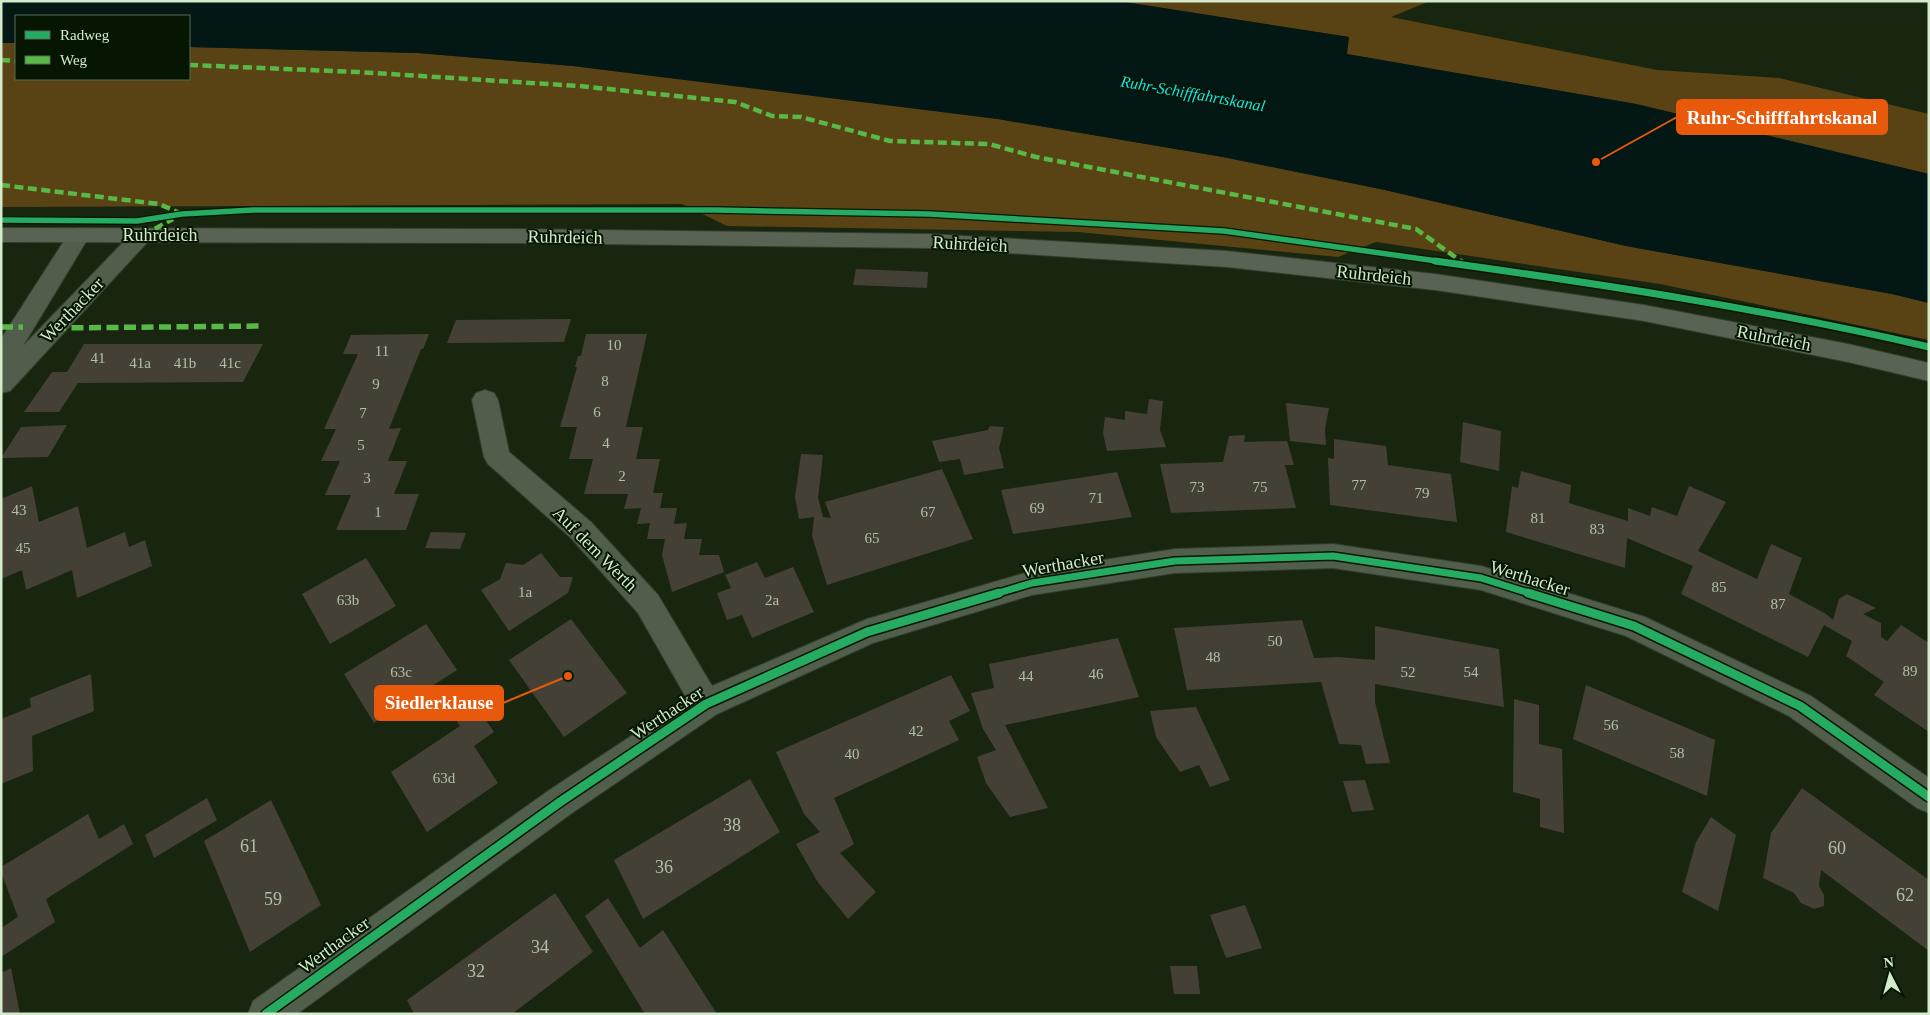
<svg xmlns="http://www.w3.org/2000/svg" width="1930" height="1015" font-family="Georgia,serif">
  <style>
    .green { fill: #594315 }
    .water { fill: #031715 }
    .building { fill: #444036 }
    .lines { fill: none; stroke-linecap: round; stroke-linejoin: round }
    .street-casing { stroke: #333f2e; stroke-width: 2 }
    .secondary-casing { stroke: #333f2e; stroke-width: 2 }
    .street { fill: #505e4b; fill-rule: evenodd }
    .secondary { fill: #596353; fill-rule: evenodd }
    .quiet-far1 { stroke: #58b947; stroke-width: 4.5; stroke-dasharray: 9 4.5; stroke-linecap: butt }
    .quiet { stroke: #58b947; stroke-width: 5.5; stroke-dasharray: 12 5.5; stroke-linecap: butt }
    .cycleway-far2-casing { stroke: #061602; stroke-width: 8 }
    .cycleway-far1-casing { stroke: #061602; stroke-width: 10 }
    .cycleway-casing { stroke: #061602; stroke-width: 12 }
    .cycleway-far2 { stroke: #26ab63; stroke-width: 5.5 }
    .cycleway-far1 { stroke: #26ab63; stroke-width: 7 }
    .cycleway { stroke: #26ab63; stroke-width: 9 }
    .labels { text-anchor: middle; stroke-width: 4; stroke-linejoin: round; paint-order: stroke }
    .number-label { font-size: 15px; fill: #afc0a6 }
    .far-water-label { font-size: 16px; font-style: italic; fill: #18e2e6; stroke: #061602 }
    .street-label { font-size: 18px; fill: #d3eacb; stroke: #061602 }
    .near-number-label { font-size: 18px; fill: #afc0a6 }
    .leader { fill: none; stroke: #e8590c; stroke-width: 2 }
    .callout-dot { fill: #e8590c; stroke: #061602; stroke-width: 2 }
    .callout { fill: #e8590c; stroke: #e8590c; stroke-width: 2 }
    .callout-label { font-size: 19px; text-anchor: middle; font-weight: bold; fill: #fff }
  </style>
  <rect width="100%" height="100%" fill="#182610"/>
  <path class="green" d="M1118 1H1430L1391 17 1657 70 1779 78 1929 114V174L1636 104 1346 54 1349 37Z
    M1 43H16V79H189V47L418 53 573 66 998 119 1223 157 1385 190 1626 246 1892 294 1929 303V340L1660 284 1376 242 1338 257 1078 232 727 226 682 204 1 207Z"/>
  <path class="water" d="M1 1H1118L1349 37 1347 54 1636 104 1929 174V303L1892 294 1626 246 1385 190 1223 157 998 119 573 66 418 53 189 47V16H16V43H1Z"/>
  <path class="building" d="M856 269 928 272 927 288 853 285Z
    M571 319 564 342 447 343 456 320Z
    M429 334 423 349H421L389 429 401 428 388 461H407L394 494H419L406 530H336L351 495H325L340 461H321L336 429H324L358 354H343L351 335Z
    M586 334H647L626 427H643L636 459H660L653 493H663L660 508H677L674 524 687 523 684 539H702L699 555H719L724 572 672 592 662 555 665 539H647L650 523 637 524 641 508 624 509 628 494H584L593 459H569L577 427H560L577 367H575L578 356H581Z
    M84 344H263L243 382 78 383 59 412H24L52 372H67Z
    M1149 399 1163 401 1160 430 1166 447 1107 451 1103 433 1105 417 1125 420V411L1147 414Z
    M1286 403 1329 408 1325 429 1326 445 1290 441Z
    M1463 422 1501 431 1499 471 1460 462Z
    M67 425 48 457 1 458 21 427Z
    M990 426 1004 427 999 448 1004 468 964 475 960 459 939 462 932 441 988 430Z
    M1245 435 1244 442 1287 441 1294 465H1285L1296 508 1171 513 1160 464 1223 462 1229 436Z
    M1334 439 1386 446 1388 465 1451 474 1457 522 1330 505 1328 458 1334 459Z
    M801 454 823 455 818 498 823 517 831 518 825 502 942 469 973 539 827 585 812 536 814 517 799 519 795 497Z
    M1521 471 1571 485 1569 503 1628 521V508L1650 516 1652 507 1677 516 1689 486 1726 502 1698 551 1757 579 1771 544 1802 558 1789 594 1826 614 1833 620 1839 599 1847 594 1876 608 1863 614 1881 623V637L1887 641 1901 625 1929 643V732L1874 695 1884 682 1846 656 1852 641 1824 625 1808 657 1681 594 1693 566 1627 538 1625 568 1506 532 1512 486 1518 488Z
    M1117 472 1132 517 1013 534 1001 490Z
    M32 486 39 522 78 506 87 548 125 532 129 547 145 540 152 566 77 598 72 570 26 590 22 570 1 579V499Z
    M431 532 466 533 460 549 425 548Z
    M541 553 560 577H573L568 593 509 631 481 590 500 579 506 563 523 565Z
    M366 558 396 606 330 644 302 594Z
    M757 562 765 578 793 567 814 612 752 638 742 615 727 620 717 593 731 588 725 575Z
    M571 619 627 693 564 737 509 660Z
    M1302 620 1314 658 1339 657 1375 660V626L1499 649 1504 707 1375 684V702L1390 763 1366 764 1361 745 1339 744 1321 682 1187 690 1174 628Z
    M426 624 457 670 374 723 344 674Z
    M1118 638 1139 697 1005 725 1048 808 1010 817 986 783 977 757 996 750 983 729 971 693 994 688 989 664Z
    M91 674 94 711 32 736 33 771 1 784V719L31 707 30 698Z
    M951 675 970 711 949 721 959 740 834 798 854 844 840 853 876 892 848 919 817 881 796 844 820 832 804 814 776 752Z
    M1586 685 1715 740 1707 796 1573 739Z
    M464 689 494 732 474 746 498 783 427 832 391 772 460 726 444 701Z
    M1514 699 1539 705V744L1562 749 1564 833 1540 827V799L1513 792Z
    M1196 707 1230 780 1210 787 1199 765 1180 772 1156 737 1150 711Z
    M750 779 780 832 643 919 614 860Z
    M1365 780 1374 810 1352 812 1343 781Z
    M1802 788 1929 880V951L1821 870 1819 886 1824 895V906L1814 909 1801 903 1794 893 1763 878 1771 833Z
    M207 798 217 820 154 858 145 835Z
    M271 800 321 905 250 952 204 841Z
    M88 814 99 839 124 824 133 844 46 899 55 922 1 957V928L18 917 1 872V867Z
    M1711 817 1736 835 1718 911 1682 892 1696 842Z
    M555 893 593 952 512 1014H414L407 1000Z
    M608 898 640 948 663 930 717 1014H645L585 916Z
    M1245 905 1262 948 1226 958 1210 915Z
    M1170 966H1197L1200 994H1174Z
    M11 968 20 1014H1V973Z"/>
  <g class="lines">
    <g class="street-casing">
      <path id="street" d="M79 228 87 230 90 235 23 346 135 230 143 228 151 230 154 235 10 391 1 393V339L71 230Z
        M485 390 494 393 498 400 509 452 591 522 658 595 712 686 867 619 1032 571 1175 549 1333 544 1481 566 1645 617 1811 696 1929 778V813L1917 808 1789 716 1626 636 1481 590 1333 568 1175 573 1032 595 873 643 717 714 572 813 297 1014H248L253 1001 548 791 687 699 638 613 571 538 488 464 484 457 472 400 476 393Z"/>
    </g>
    <g class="secondary-casing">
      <path id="secondary" d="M1 228 512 229 929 234 1227 251 1435 274 1644 305 1848 344 1929 363V381L1848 362 1644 321 1435 290 1227 267 929 248 512 243 1 242Z"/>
    </g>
    <use href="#street" class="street"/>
    <use href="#secondary" class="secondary"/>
    <path class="quiet-far1" d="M1 60 16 61
      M189 65 358 72 579 86 735 102 772 116 801 117 890 141 989 144 1036 157 1416 229 1462 262
      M1 185 159 204 180 213
      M143 235 173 219"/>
    <path class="quiet" d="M1460 261 1462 262
      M1 327H23
      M54 328 263 326"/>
    <g class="cycleway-far2-casing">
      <path id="cycleway-far2" d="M1 220 137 221 182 214 253 210H715L929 214 1224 231 1444 262"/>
    </g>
    <g class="cycleway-far1-casing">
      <path id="cycleway-far1" d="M1435 261C1601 284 1766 309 1929 347
        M995 594 1032 583 1175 561 1333 556 1481 578 1532 594"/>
    </g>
    <g class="cycleway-casing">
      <path id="cycleway" d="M1528 593 1634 626 1800 706 1929 797
        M266 1014 560 802 706 704 867 632 999 593"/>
    </g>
    <use href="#cycleway-far2" class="cycleway-far2"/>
    <use href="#cycleway-far1" class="cycleway-far1"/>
    <use href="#cycleway" class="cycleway"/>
  </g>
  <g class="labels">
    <g class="number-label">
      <text x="614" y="350">10</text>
      <text x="382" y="356">11</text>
      <text x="98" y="363">41</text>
      <text x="140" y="368">41a</text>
      <text x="185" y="368">41b</text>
      <text x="230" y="368">41c</text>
      <text x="605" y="386">8</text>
      <text x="376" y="389">9</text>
      <text x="597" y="417">6</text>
      <text x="363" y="418">7</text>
      <text x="606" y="448">4</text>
      <text x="361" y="450">5</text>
      <text x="622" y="481">2</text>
      <text x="367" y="483">3</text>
      <text x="1359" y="490">77</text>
      <text x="1197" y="492">73</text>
      <text x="1260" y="492">75</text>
      <text x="1422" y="498">79</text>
      <text x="1096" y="503">71</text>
      <text x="1037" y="513">69</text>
      <text x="19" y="515">43</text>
      <text x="378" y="517">1</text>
      <text x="928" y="517">67</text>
      <text x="1538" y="523">81</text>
      <text x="1597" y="534">83</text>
      <text x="872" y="543">65</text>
      <text x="23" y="553">45</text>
      <text x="1719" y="592">85</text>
      <text x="525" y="597">1a</text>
      <text x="348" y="605">63b</text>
      <text x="772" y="605">2a</text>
      <text x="1778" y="609">87</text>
      <text x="1275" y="646">50</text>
      <text x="1213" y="662">48</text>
      <text x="1910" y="676">89</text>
      <text x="401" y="677">63c</text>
      <text x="1408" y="677">52</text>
      <text x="1471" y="677">54</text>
      <text x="1096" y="679">46</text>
      <text x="1026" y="681">44</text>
      <text x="1611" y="730">56</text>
      <text x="916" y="736">42</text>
      <text x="1677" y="758">58</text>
      <text x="852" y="759">40</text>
      <text x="444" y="783">63d</text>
    </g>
    <g class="far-water-label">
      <text transform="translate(1193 93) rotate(10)" y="6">Ruhr-Schifffahrtskanal</text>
    </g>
    <g class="street-label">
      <text x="160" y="241">Ruhrdeich</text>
      <text transform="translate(565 237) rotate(1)" y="6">Ruhrdeich</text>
      <text transform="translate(970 244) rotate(3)" y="6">Ruhrdeich</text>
      <text transform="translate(1374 275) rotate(6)" y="6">Ruhrdeich</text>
      <text transform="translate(72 310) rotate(-46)" y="6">Werthacker</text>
      <text transform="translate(1774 338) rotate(11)" y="6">Ruhrdeich</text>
      <text transform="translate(595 549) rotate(45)" y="6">Auf dem Werth</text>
      <text transform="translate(1063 564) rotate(-10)" y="6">Werthacker</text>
      <text transform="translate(1530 578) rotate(17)" y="6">Werthacker</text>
      <text transform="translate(667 713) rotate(-33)" y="6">Werthacker</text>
      <text transform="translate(334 945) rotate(-36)" y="6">Werthacker</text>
    </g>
    <g class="near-number-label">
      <text x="732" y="831">38</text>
      <text x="249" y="852">61</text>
      <text x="1837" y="854">60</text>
      <text x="664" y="873">36</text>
      <text x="1905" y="901">62</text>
      <text x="273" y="905">59</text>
      <text x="540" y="953">34</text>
      <text x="476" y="977">32</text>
    </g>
  </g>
  <path class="leader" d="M1596 162L1677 117M568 676L503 703"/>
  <g class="callout-dot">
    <circle cx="1596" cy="162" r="5"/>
    <circle cx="568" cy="676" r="5"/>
  </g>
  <g class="callout">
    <rect x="1677" y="100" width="210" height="34" rx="5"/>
    <rect x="375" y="686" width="128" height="34" rx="5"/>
  </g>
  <g class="callout-label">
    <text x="1782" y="124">Ruhr-Schifffahrtskanal</text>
    <text x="439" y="709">Siedlerklause</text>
  </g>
  <rect width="1930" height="1015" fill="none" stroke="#d3eacb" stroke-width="5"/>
  <rect x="15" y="15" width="175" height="65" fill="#061602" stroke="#586b52"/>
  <rect x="25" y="31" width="25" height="8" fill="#26ab63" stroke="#586b52"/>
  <text x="60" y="40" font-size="15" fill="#d3eacb">Radweg</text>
  <rect x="25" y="56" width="25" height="8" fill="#58b947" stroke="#586b52"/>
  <text x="60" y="65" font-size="15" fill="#d3eacb">Weg</text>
  <g transform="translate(1890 975) rotate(354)" stroke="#061602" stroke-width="4" paint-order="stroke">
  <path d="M0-4L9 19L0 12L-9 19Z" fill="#d3eacb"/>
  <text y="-8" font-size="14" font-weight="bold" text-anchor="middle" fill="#d3eacb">N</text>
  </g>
</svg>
